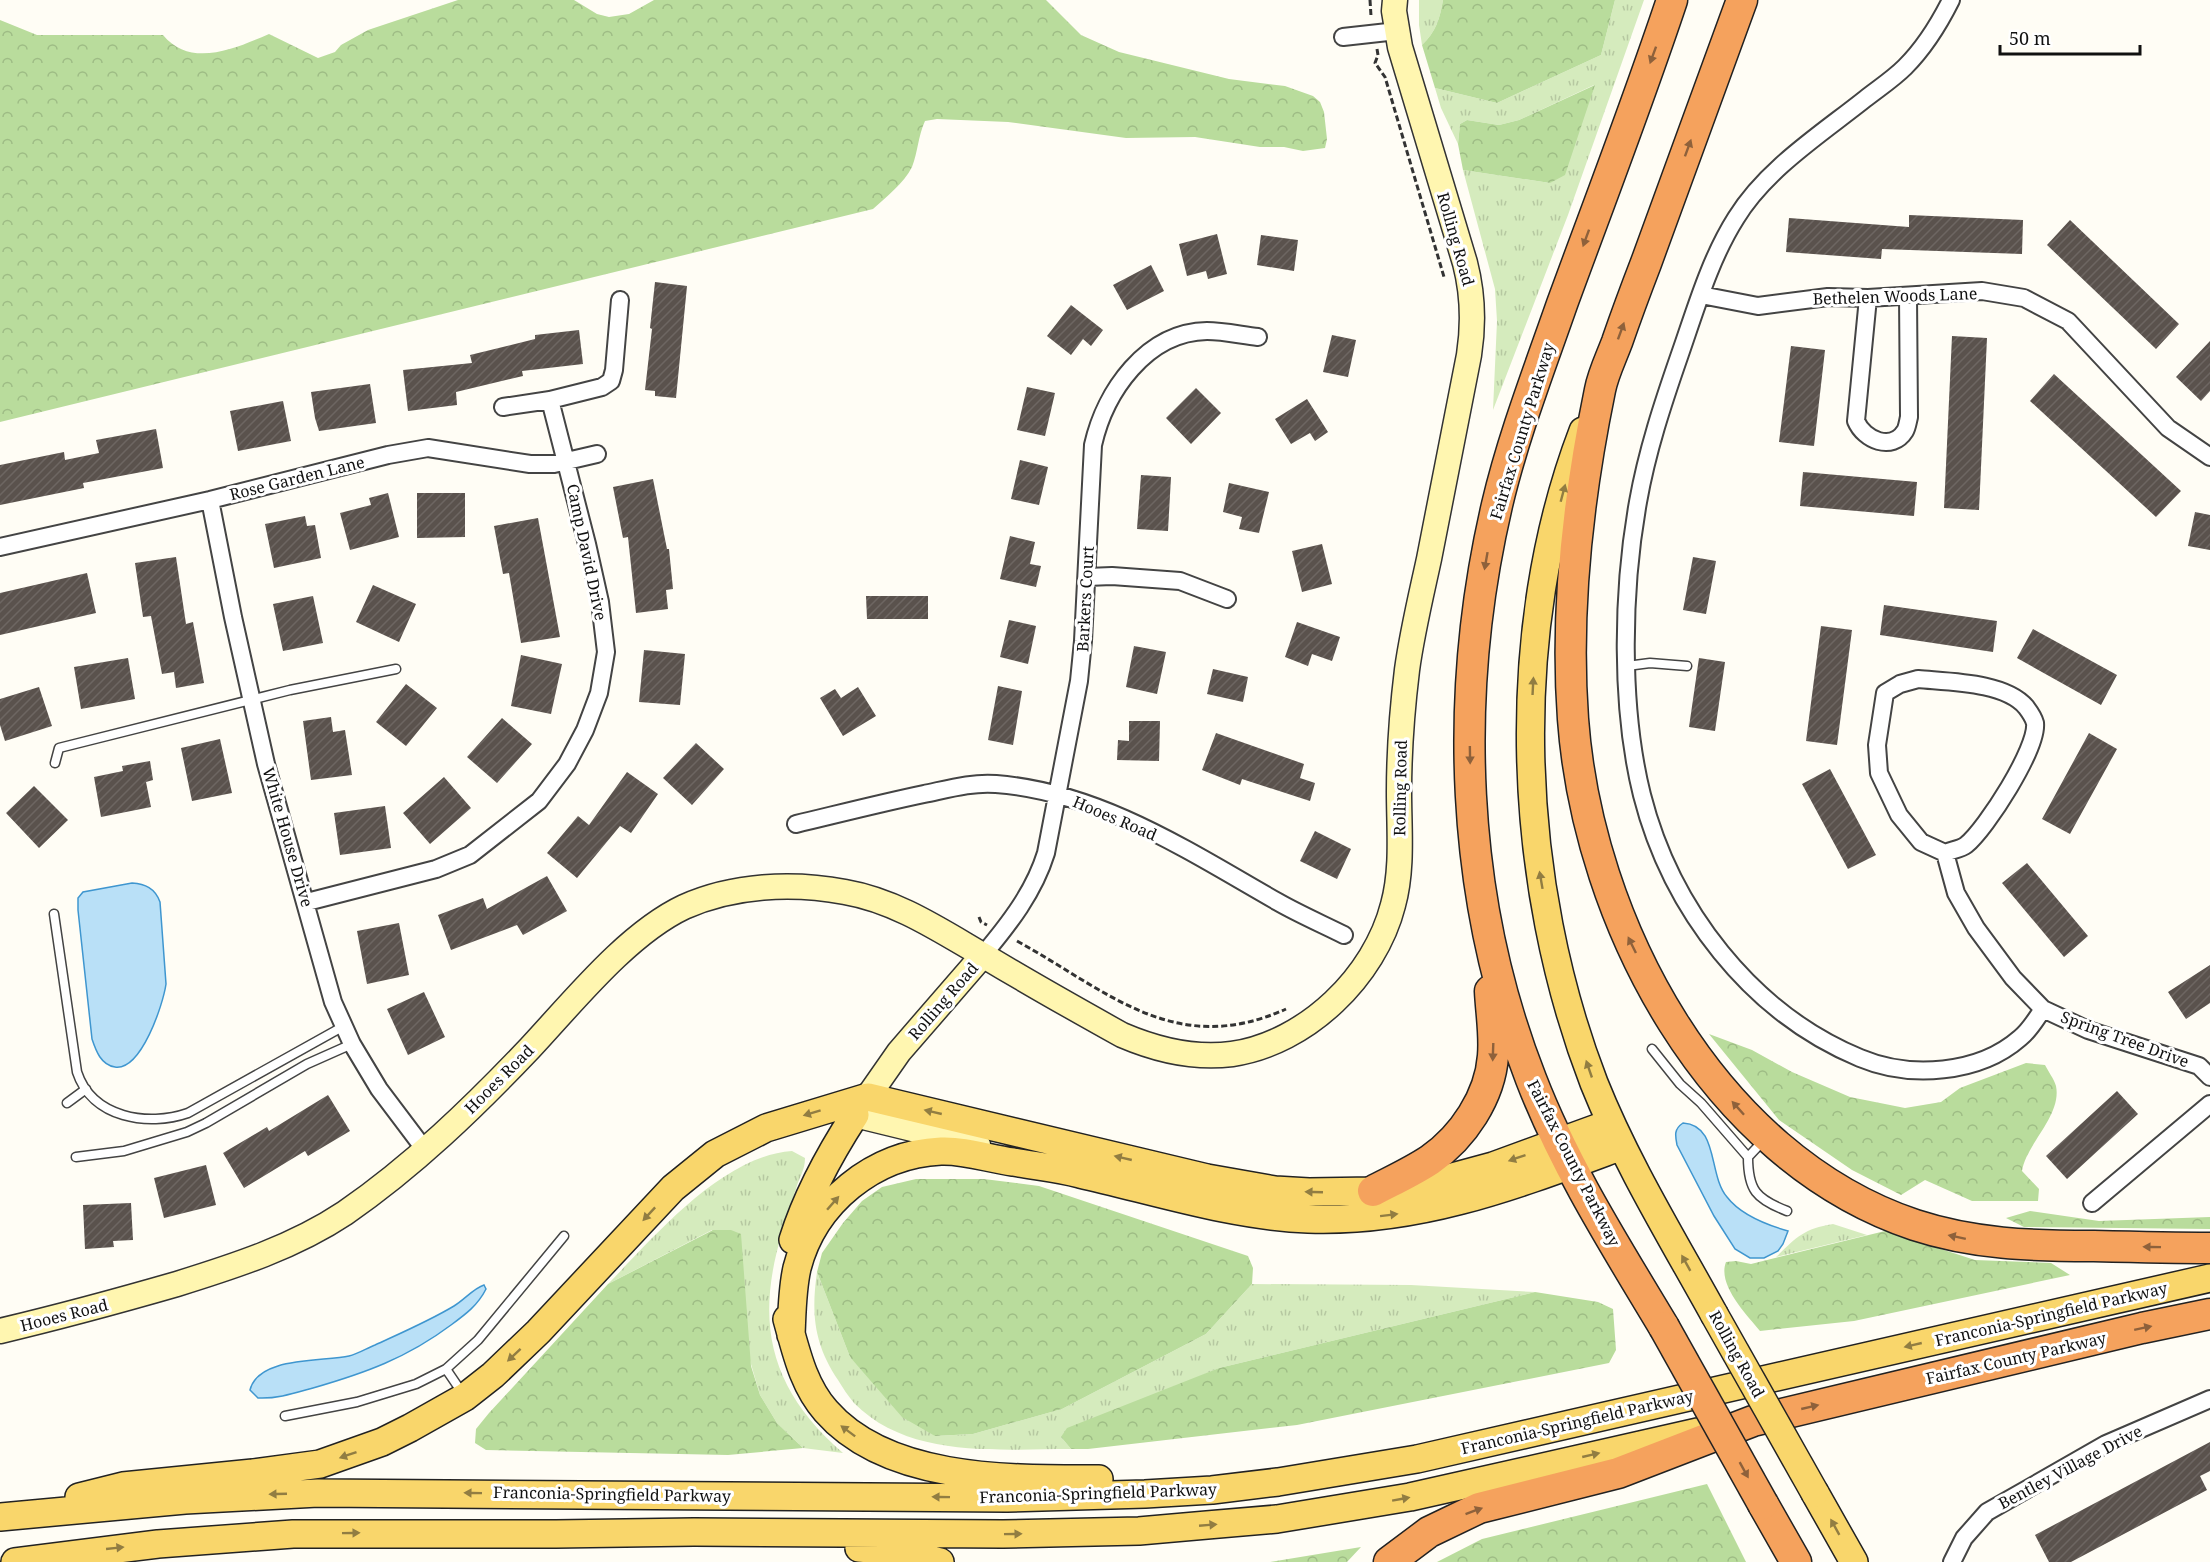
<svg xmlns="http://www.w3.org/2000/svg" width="2210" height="1562" font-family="'Noto Serif',serif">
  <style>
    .grass { fill: url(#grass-tufts) }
    .forest { fill: url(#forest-crowns) }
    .water { fill: #b9e0f7; stroke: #3f96cf; stroke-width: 1.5 }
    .building { fill: url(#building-hatch) }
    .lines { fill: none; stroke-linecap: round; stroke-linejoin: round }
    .lane-casing { stroke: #444; stroke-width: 11 }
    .street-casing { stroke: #444; stroke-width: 20 }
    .secondary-casing { stroke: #333; stroke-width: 27 }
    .primary-casing { stroke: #222; stroke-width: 30 }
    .highway-casing { stroke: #222; stroke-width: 33 }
    .path { stroke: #333; stroke-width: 3; stroke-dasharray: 6 3; stroke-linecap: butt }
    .lane { stroke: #fff; stroke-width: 8 }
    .street { stroke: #fff; stroke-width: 16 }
    .secondary { stroke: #fff6b0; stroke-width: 24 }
    .primary { stroke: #f9d66b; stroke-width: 27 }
    .highway { stroke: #f5a25d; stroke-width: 30 }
    .primary-bridge-casing { stroke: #222; stroke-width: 30; stroke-linecap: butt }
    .highway-bridge-casing { stroke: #222; stroke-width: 33; stroke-linecap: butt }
    .primary-bridge { stroke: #f9d66b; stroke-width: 27 }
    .highway-bridge { stroke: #f5a25d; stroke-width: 30 }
    .oneway { fill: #8e613b }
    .oneway2 { fill: #917d42 }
    .labels { text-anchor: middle; stroke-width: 6; stroke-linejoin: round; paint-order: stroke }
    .street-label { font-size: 16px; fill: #111; stroke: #fff }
  </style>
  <defs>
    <pattern id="grass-tufts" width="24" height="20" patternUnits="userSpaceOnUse" patternTransform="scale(1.5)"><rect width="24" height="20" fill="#d5ebbd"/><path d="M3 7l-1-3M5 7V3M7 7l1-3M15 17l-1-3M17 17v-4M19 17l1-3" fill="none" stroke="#b6c8a1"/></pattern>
    <pattern id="forest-crowns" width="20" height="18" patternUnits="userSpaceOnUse" patternTransform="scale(1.5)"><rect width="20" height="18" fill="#b9dc9c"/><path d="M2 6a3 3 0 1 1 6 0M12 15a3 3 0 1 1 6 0" fill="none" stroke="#9ebc85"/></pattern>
    <pattern id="building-hatch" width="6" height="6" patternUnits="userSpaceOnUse" patternTransform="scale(1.5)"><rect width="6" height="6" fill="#5a524d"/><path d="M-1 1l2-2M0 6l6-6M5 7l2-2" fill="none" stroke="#6d6662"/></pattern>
  </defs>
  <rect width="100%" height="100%" fill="#fffdf5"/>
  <path class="grass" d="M1419 0H1443C1440 18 1436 32 1422 45L1419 25Z
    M1615 0H1644L1568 215 1493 410 1497 321 1495 289 1463 170 1550 183 1594 85 1519 120 1499 125 1467 120 1460 124 1458 144 1441 108 1435 88 1497 103 1601 55Z
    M792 1151 805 1158C805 1171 799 1177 796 1189 791 1203 787 1218 782 1233 754 1325 771 1390 843 1453L803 1448 777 1423 760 1395 712 1230 608 1284C655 1236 722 1156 792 1151Z
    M1833 1224 1867 1235 1776 1257C1797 1237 1803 1229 1833 1224Z
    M817 1272 850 1357 935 1436 973 1434 1062 1409 1206 1334 1252 1284 1411 1285 1535 1292 1219 1368 1061 1437 1071 1449C999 1449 909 1459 854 1403 848 1396 843 1388 838 1380 814 1344 811 1314 817 1272Z"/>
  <path class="forest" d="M458 0H574L597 14 609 17 629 14 654 0H1046L1081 35 1119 52 1229 79 1285 86 1313 96 1320 102 1324 112 1327 139 1325 148 1303 151 1284 147H1260L1195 137 1126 138 1008 122 937 119 925 121C918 136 918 152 912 167 904 183 886 197 873 209L0 422V20L37 35H163C191 69 236 48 269 34L318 58 335 52 341 45 368 30Z
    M1443 0H1615L1601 55 1497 103 1435 88 1422 45C1436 32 1440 18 1443 0Z
    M1595 85 1565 175 1550 183 1463 170 1458 144 1460 124 1467 120 1499 125 1519 120Z
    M1709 1034 1752 1050 1792 1072 1850 1097 1905 1108 1941 1102 1960 1088 2026 1063 2045 1065C2048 1071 2054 1079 2056 1086 2062 1116 2026 1144 2022 1171L2039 1189 2038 1201H1972L1925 1180 1901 1195 1852 1170 1779 1120Z
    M916 1179H984L1039 1186 1248 1256 1253 1268 1252 1284 1206 1334 1062 1409 973 1434 935 1436 902 1417 850 1357 817 1272 822 1253 843 1223 862 1201 882 1187Z
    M2030 1211 2099 1221 2210 1217V1229L2024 1227 2006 1218Z
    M713 1230H731L741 1234 751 1366 760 1395 777 1423 803 1448 728 1455 486 1450 475 1443 476 1429 489 1413 608 1284Z
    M1885 1231 1975 1260 2051 1263 2070 1275 1854 1321 1760 1331C1747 1315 1717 1285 1726 1262L1736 1261 1751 1264Z
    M1535 1292 1598 1302 1613 1309 1616 1350 1609 1363 1297 1425 1088 1449H1071L1061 1437 1067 1428 1219 1368Z
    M1707 1484 1746 1562H1437L1482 1539Z
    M1361 1547 1347 1562H1270Z"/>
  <path class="water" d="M132 883C145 884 155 888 160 902L166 984C163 1005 141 1071 115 1067 101 1065 96 1051 92 1039L78 910V898L83 892Z
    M1683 1123C1719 1125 1708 1175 1727 1197 1740 1214 1767 1225 1788 1231L1783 1244 1778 1251 1764 1258H1750L1735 1249 1714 1216 1677 1145C1675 1135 1674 1129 1683 1123Z
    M484 1285 486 1289C478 1305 466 1314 451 1325 407 1358 365 1373 313 1388 295 1393 277 1399 258 1398L250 1390C258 1356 324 1362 349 1356 358 1354 367 1348 375 1345 401 1333 429 1321 454 1306 464 1300 474 1288 484 1285Z"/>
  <path class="building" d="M1909 215 2023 220 2022 254 1882 249 1881 259 1786 252 1789 218 1909 227Z
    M2070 220 2179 324 2156 349 2047 245Z
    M1217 234 1227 274 1208 279 1206 271 1187 276 1179 244Z
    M1261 235 1298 240 1294 271 1257 265Z
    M1151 265 1164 291 1127 310 1113 285Z
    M655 282 687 286 676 398 655 396V391L645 390 652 329 650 328Z
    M1071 305 1103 330 1091 346 1083 339 1071 355 1047 336Z
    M579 330 583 364 522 371 523 376 456 392 457 405 408 411 403 370 472 363 470 355 535 339V335Z
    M1332 335 1356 340 1348 377 1323 372Z
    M1952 336 1987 338 1979 510 1944 508Z
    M2210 341V391L2201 401 2176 377Z
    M1791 346 1825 350 1814 446 1779 442Z
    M2054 374 2181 491 2156 517 2030 401Z
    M370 384 376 423 319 431 315 418 311 392Z
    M1027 387 1055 393 1045 436 1017 430Z
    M1196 388 1221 413 1191 444 1166 418Z
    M1307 399 1328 432 1315 441 1310 433 1291 444 1275 419Z
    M283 401 291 441 238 451 230 411Z
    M156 429 163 468 83 483 84 488 0 505V465L64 452 65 460 99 453 96 440Z
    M1020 460 1048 467 1039 505 1011 499Z
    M1803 472 1917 482 1914 516 1800 506Z
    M1141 475 1171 477 1168 531 1137 529Z
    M653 479 667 549H669L673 589 666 590 668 609 636 613 628 537 623 538 613 487Z
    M1229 483 1269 492 1259 533 1239 529 1242 517 1223 512Z
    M388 493 399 537 350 550 340 513 371 505 369 498Z
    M417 493H465V537L417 538Z
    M2195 512 2210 515V550L2188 546Z
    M305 516 307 526 315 525 321 558 274 568 265 524Z
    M538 518 560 637 521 643 509 573 503 574 494 526Z
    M1010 536 1035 542 1030 564 1041 566 1036 587 1000 579Z
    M1322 544 1332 584 1302 592 1292 551Z
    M176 557 186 624 193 622 204 683 176 688 174 672 162 674 151 616 143 617 135 563Z
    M1693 557 1716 561 1706 614 1683 610Z
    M87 573 96 613 0 635V593Z
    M373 585 416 604 399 642 356 622Z
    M313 596 323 643 283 651 273 604Z
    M866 596H928V619H867Z
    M1884 605 1997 621 1993 652 1880 635Z
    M1009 620 1036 626 1028 664 1000 657Z
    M1297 622 1340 637 1332 661 1312 654 1308 666 1285 657Z
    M1821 626 1852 630 1837 745 1806 741Z
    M2033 629 2117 675 2101 705 2017 658Z
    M1134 646 1166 652 1157 694 1126 687Z
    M644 650 685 654 680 705 639 702Z
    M521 655 562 664 551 714 511 706Z
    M128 658 135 699 81 709 74 667Z
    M1699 658 1725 662 1715 731 1689 727Z
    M1213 669 1248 677 1243 702 1207 694Z
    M406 684 437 708 406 746 376 722Z
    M998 686 1022 691 1013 745 988 740Z
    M39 687 52 726 5 741 0 725V699Z
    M858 687 876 716 843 736 820 698 835 689 841 698Z
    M331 717 333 732 345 730 352 775 311 780 303 721Z
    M502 718 532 744 497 783 467 757Z
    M1129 721H1160L1159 761 1117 760 1118 740 1129 741Z
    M1216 733 1304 764 1300 778 1315 783 1310 801 1242 779 1240 785 1202 770Z
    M2089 733 2117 749 2070 834 2042 819Z
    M220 739 232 793 192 801 181 748Z
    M696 743 724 769 692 805 663 778Z
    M150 761 153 780 146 782 151 807 101 817 94 777 123 771 122 766Z
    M1830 769 1876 855 1848 869 1802 784Z
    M627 772 658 794 631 833 620 826 577 878 547 853 578 816 589 825Z
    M444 777 471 808 430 844 403 813Z
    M34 786 68 820 39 848 6 813Z
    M385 806 391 848 340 855 334 813Z
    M1315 831 1351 849 1337 879 1300 861Z
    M2027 863 2088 936 2064 957 2002 883Z
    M547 876 567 911 523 935 517 925 451 950 438 915 483 898 487 909Z
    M399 923 409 975 367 984 357 931Z
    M2210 965V1003L2186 1019 2168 992Z
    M424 992 445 1037 408 1055 387 1009Z
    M2117 1091 2138 1114 2067 1179 2046 1156Z
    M328 1095 350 1131 308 1156 305 1151 244 1188 223 1153 267 1127 269 1131Z
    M206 1165 216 1205 164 1218 154 1178Z
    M131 1203 133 1240 113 1241 114 1247 85 1249 83 1205Z
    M2210 1442V1471L2200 1476 2207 1490 2071 1562H2049L2035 1535Z"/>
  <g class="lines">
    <g class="lane-casing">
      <path id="lane" d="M1627 666 1650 663 1687 666
        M55 763 59 748 290 690 396 669
        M54 914 77 1072C92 1118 148 1127 188 1113L344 1026
        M1652 1049 1680 1084 1701 1103 1748 1157C1748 1190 1756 1199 1787 1211
        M67 1103 86 1089
        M76 1157 124 1151 187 1132 206 1123 307 1064 352 1044
        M1748 1157 1765 1139
        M446 1369 463 1394
        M285 1416 357 1402 416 1384 446 1369 478 1340 564 1236"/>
    </g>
    <g class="street-casing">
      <path id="street" d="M1951 0C1939 24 1925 47 1905 67 1893 79 1879 88 1865 99 1821 134 1766 169 1736 218 1710 259 1696 308 1680 354 1663 403 1647 451 1638 502 1622 591 1620 707 1642 795 1671 909 1751 1013 1860 1058 1910 1079 1979 1074 2020 1038 2030 1030 2036 1019 2043 1009
        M1343 37 1397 31
        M1701 295 1758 306 1828 297 1868 298 1982 291 2024 298 2068 321 2168 428 2210 457
        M1868 298 1856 421C1864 440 1892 452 1905 431 1907 428 1908 421 1909 417L1908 296
        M550 400 602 387 611 381 614 370 620 300
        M210 500 233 617 266 764 333 1002 352 1044 379 1089 425 1150
        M0 547 210 500 388 455 428 448 530 464H554L597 454
        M1087 577 1112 576 1180 581 1227 599
        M1918 679C1949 682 2005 682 2026 707 2029 711 2034 719 2035 723 2038 748 1986 829 1966 845 1961 849 1952 850 1945 853L1921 842 1899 815 1879 773 1877 745 1885 693 1900 684Z
        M796 824C838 814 881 803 924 794 948 789 972 782 996 784 1100 792 1190 852 1278 902 1299 914 1322 924 1344 935
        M1945 853 1956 893 1976 928 2013 978 2043 1009 2088 1030 2199 1066 2210 1077
        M307 902 436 869 470 855 539 801 567 764 585 730 599 693 606 652 600 602 587 544 550 400 503 407
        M983 955C1009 924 1034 892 1046 853L1079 681 1083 641 1093 445C1105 392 1146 332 1207 331 1223 331 1241 335 1258 337
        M2092 1203 2210 1104
        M1952 1562 1964 1538 1987 1512 2106 1444 2210 1399"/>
    </g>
    <g class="secondary-casing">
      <path id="secondary" d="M978 1145 855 1115 899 1052 983 955
        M0 1331C59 1317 118 1301 177 1284 235 1266 294 1247 345 1213 413 1166 473 1108 530 1048 573 1002 627 934 684 907 733 885 792 882 845 892 897 901 941 931 986 957 1031 984 1077 1010 1122 1035 1157 1050 1194 1059 1232 1054 1307 1043 1375 976 1393 905 1403 869 1399 829 1399 792 1399 752 1402 711 1407 670 1412 633 1421 596 1429 559 1442 491 1456 423 1469 355 1474 323 1473 294 1465 263L1400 47 1394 11 1395 0"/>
    </g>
    <g class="primary-casing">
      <path id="primary" d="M1583 431C1506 632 1517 884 1594 1083 1626 1163 1672 1238 1714 1314
        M793 1240C807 1195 829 1155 855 1115
        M787 1319C796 1351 803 1385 826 1411 888 1482 1012 1479 1099 1479
        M791 1335C792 1313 792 1290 797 1268 814 1202 874 1154 941 1151 966 1150 989 1159 1013 1162 1035 1166 1058 1168 1080 1174 1155 1191 1231 1216 1308 1219 1421 1223 1519 1184 1622 1146
        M1815 1493 1854 1562
        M79 1497 123 1486 253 1473 320 1464 382 1442 410 1428 465 1397 493 1375 538 1332 673 1188 715 1154 766 1128 868 1097 1207 1178 1275 1190 1309 1192 1373 1191 1434 1182 1493 1166 1611 1123
        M0 1517 185 1500 318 1493 1007 1498 1145 1494 1212 1490 1278 1482 1417 1459 2210 1278
        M859 1548 897 1552 940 1562
        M15 1562 158 1544 293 1534H556L694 1532 1003 1534 1139 1531 1207 1525 1277 1519 1410 1497 1698 1432"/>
    </g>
    <g class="highway-casing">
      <path id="highway" d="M1742 0C1710 88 1678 175 1646 263 1636 289 1626 316 1617 342 1611 358 1603 374 1600 390 1578 497 1565 610 1573 719 1588 923 1712 1157 1915 1225 1973 1244 2031 1246 2091 1246 2131 1247 2170 1248 2210 1248
        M1373 1191C1392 1181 1412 1172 1430 1160 1463 1137 1490 1097 1493 1056 1495 1035 1491 1012 1490 991
        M1664 1327C1616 1247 1565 1167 1531 1079 1460 898 1453 694 1497 505 1513 437 1539 370 1562 304 1599 203 1638 102 1672 0
        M1763 1504 1796 1562
        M1389 1562 1429 1532 1479 1508 1618 1473 1753 1421 2142 1328 2210 1314"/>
    </g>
    <path class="path" d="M1370 0 1371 16
      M1377 49 1378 55 1375 63 1385 77 1444 277
      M979 917 981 922 987 925
      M1017 941C1108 991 1175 1059 1286 1009"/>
    <use href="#lane" class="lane"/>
    <use href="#street" class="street"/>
    <use href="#secondary" class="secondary"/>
    <use href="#primary" class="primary"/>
    <use href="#highway" class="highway"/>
    <g class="primary-bridge-casing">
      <path id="primary-bridge" d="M1714 1314 1815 1493"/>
    </g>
    <g class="highway-bridge-casing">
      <path id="highway-bridge" d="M1664 1327 1763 1504"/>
    </g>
    <use href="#primary-bridge" class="primary-bridge"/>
    <use href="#highway-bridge" class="highway-bridge"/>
  </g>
  <defs><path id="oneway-solid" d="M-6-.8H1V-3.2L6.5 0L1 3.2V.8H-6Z" transform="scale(1.5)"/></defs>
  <g class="oneway">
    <use href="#oneway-solid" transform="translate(1653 55) rotate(110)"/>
    <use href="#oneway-solid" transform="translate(1688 148) rotate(-70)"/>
    <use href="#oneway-solid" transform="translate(1586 238) rotate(110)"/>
    <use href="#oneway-solid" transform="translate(1621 331) rotate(-70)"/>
    <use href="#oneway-solid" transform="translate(1486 561) rotate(100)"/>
    <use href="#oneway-solid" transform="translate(1470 755) rotate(89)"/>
    <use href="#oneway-solid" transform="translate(1632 945) rotate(-116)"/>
    <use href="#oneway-solid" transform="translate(1493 1052) rotate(92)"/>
    <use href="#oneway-solid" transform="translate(1738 1108) rotate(-132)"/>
    <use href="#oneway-solid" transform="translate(1957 1237) rotate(-168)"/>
    <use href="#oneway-solid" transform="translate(2152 1247) rotate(-179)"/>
    <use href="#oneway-solid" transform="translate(2143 1328) rotate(-12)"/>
    <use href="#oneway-solid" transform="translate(1810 1407) rotate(-13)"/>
    <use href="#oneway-solid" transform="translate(1744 1470) rotate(61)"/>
    <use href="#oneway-solid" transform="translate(1474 1511) rotate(-20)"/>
  </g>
  <g class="oneway2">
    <use href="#oneway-solid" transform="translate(1563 493) rotate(-75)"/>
    <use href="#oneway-solid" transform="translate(1533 686) rotate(-87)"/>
    <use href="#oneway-solid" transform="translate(1541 880) rotate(-100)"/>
    <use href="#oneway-solid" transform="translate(1589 1069) rotate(-109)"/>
    <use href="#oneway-solid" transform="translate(933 1112) rotate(-167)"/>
    <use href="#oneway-solid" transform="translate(812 1113) rotate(163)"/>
    <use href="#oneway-solid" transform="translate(1123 1158) rotate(-167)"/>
    <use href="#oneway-solid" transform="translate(1517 1158) rotate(161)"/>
    <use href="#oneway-solid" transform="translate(1314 1192) rotate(-178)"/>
    <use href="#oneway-solid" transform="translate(833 1203) rotate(-49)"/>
    <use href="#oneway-solid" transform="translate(649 1214) rotate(133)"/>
    <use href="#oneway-solid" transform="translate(1389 1215) rotate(-7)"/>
    <use href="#oneway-solid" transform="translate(1686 1263) rotate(-119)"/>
    <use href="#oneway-solid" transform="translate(1913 1345) rotate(167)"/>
    <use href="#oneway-solid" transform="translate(514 1355) rotate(137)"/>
    <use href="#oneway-solid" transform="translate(848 1431) rotate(-143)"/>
    <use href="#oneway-solid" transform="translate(348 1455) rotate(161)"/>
    <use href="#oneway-solid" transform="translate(1591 1455) rotate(-13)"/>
    <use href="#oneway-solid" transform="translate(473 1493) rotate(-179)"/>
    <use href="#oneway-solid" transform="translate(278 1494) rotate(178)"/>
    <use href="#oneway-solid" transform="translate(941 1497) rotate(-179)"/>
    <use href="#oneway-solid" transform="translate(1401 1499) rotate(-10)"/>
    <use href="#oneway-solid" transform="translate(1208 1525) rotate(-5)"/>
    <use href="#oneway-solid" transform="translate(1835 1527) rotate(-119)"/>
    <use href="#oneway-solid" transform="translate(351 1533) rotate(-1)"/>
    <use href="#oneway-solid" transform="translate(1013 1534) rotate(-1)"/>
    <use href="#oneway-solid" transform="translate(115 1548) rotate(-6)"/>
  </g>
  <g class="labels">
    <g class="street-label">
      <text transform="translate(1456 239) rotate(74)" y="6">Rolling Road</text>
      <text transform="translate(1895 296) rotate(-2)" y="6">Bethelen Woods Lane</text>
      <text transform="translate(1522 431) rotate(-73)" y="6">Fairfax County Parkway</text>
      <text transform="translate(297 478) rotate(-14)" y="6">Rose Garden Lane</text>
      <text transform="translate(587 552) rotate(78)" y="6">Camp David Drive</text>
      <text transform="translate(1085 599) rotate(-87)" y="6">Barkers Court</text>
      <text transform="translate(1400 788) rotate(-89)" y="6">Rolling Road</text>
      <text transform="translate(1115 818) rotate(23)" y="6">Hooes Road</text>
      <text transform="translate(288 837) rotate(74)" y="6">White House Drive</text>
      <text transform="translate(943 1001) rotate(-49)" y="6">Rolling Road</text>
      <text transform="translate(2125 1039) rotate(20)" y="6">Spring Tree Drive</text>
      <text transform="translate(499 1079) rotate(-45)" y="6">Hooes Road</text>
      <text transform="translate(1574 1163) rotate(63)" y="6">Fairfax County Parkway</text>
      <text transform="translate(2051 1314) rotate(-13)" y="6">Franconia-Springfield Parkway</text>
      <text transform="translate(64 1315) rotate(-14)" y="6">Hooes Road</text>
      <text transform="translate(1737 1354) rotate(61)" y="6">Rolling Road</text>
      <text transform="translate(2016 1358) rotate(-13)" y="6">Fairfax County Parkway</text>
      <text transform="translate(1577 1422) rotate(-13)" y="6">Franconia-Springfield Parkway</text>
      <text transform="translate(2070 1467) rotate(-28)" y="6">Bentley Village Drive</text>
      <text transform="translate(1098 1493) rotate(-2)" y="6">Franconia-Springfield Parkway</text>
      <text transform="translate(612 1494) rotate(1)" y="6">Franconia-Springfield Parkway</text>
    </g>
  </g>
  <path d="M2000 45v9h140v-9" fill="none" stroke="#111111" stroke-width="3"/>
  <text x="2009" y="45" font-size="18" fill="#111111" stroke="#ffffff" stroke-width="4.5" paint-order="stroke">50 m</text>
</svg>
